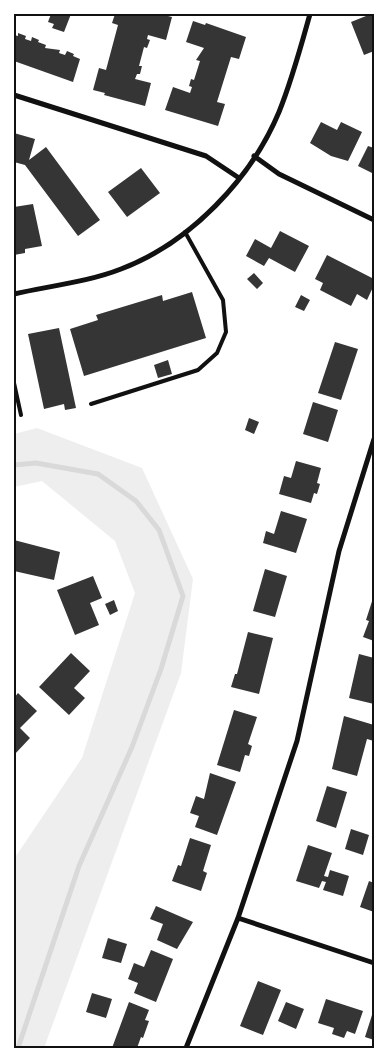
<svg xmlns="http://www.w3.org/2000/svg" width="388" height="1062" font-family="Rubik,sans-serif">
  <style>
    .green { fill: #eee }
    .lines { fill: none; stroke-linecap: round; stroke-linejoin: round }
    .stream { stroke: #d9d9d9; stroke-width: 5 }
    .building { fill: #353535 }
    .service { stroke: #111; stroke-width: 4 }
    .minor { stroke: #111; stroke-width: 5 }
    .neatline { fill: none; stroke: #111; stroke-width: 2 }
  </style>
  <rect width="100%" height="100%" fill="#fff"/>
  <path class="green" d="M37 428 142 468 193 579 181 673 44 1048H14V859L82 758 135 593 115 541 42 481 14 487V434Z"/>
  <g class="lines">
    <path class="stream" d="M14 465 36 463 98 474 136 501 159 530 183 596 161 669 132 747 79 866 18 1048"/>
  </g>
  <path class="building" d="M51 14H71L64 32 52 28 54 24 48 22Z
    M115 14H160L172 17 166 40 148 35 147 39 150 40 147 48 144 47 139 66H142L140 74H137L135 79 151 83 145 106 104 95 105 93 93 90 99 68 106 70 118 25 112 23Z
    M371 14H374V51L364 55 351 22Z
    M193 21 205 25 206 23 246 37 239 59 231 57 217 102 225 104 218 126 165 110 173 87 190 93 192 87 189 86 191 79 194 80 200 61 196 60 204 48 186 42Z
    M18 33 26 36 25 39 31 41 32 37 39 40 38 42 46 45 45 48 60 50 59 53 65 55 67 51 74 54 73 56 80 59 73 82 14 61V35L18 36Z
    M321 122 337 130 341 122 362 132 348 161 331 156 310 143Z
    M14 133 35 139 29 160 46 147 100 220 78 236 25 165 14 162Z
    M368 146 374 148V174L358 166Z
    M141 168 160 193 127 217 108 192Z
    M33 204 42 246 25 249V253L14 255V207Z
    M280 231 309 246 295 272 269 258 264 266 246 256 255 239 271 248Z
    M327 255 374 279V285L367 300 357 294 351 306 320 290 323 283 315 279Z
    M254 273 263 283 257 289 247 279Z
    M192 292 206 338 84 376 70 329 98 320 96 315 162 295 163 301Z
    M301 295 310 300 304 311 295 307Z
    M59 328 76 408 65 410 64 404 44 409 28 334Z
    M335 342 358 349 341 400 318 393Z
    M168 360 172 374 158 378 154 365Z
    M313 402 338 410 328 442 303 434Z
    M249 418 259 422 254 434 245 430Z
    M296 461 321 468 317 483 320 484 317 494 314 493 311 503 279 494 284 476 291 478Z
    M281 511 307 519 296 553 263 543 266 531 274 534Z
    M14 540 60 552 54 580 14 571Z
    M265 569 287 576 275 617 253 611Z
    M93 576 102 598 90 603 99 625 75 635 57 590Z
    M374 595V641L363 637 369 621 366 620Z
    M114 600 118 611 110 615 105 604Z
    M248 632 273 638 259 694 231 687 235 674H237Z
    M71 653 90 671 74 688 85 698 69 715 39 687Z
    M359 654 374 658V704L349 698Z
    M18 693 37 711 20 728 30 738 14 755V698Z
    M234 710 257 717 248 744 252 746 249 756 245 755 240 772 217 765Z
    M344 716 374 725V741L367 739 357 776 332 769Z
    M210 773 236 782 217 835 195 827 199 816 190 813 196 796 204 799Z
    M327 786 347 792 336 828 316 821Z
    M351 829 369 835 363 855 345 849Z
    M190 838 211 845 203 871 207 873 201 891 172 881 178 865 181 866Z
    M308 845 332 853 324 876 328 877 330 870 349 876 343 896 323 890 326 882 322 881 319 888 296 881Z
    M369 881 374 883V912L360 907Z
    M156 906 193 922 177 949 157 940 163 924 150 919Z
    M108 938 127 944 121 963 102 958Z
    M151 950 173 959 156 1002 134 993 138 983 128 979 134 963 144 967Z
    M258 981 281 990 263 1035 240 1026Z
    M92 993 112 999 106 1018 86 1012Z
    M326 999 363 1011 355 1034 347 1031 344 1038 332 1034 334 1028 318 1023Z
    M129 1002 149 1010 145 1020 149 1021 143 1038 141 1037 137 1048H112Z
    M286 1002 304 1009 296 1029 278 1021Z
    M372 1015 374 1016V1040L365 1037Z"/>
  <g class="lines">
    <path class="service" d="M14 383 21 415
      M91 404 198 370 217 353 226 332 223 300 185 232"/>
    <path class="minor" d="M14 95 206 156 239 178
      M254 156 279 174 374 220
      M14 294C49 286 88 282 121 269 190 243 251 179 279 112 292 80 301 46 310 14
      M238 918 374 963
      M186 1048 238 918 297 741 339 551 374 439"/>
  </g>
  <rect width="388" height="1062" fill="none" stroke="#ffffff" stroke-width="30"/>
  <rect x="15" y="15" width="358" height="1032" class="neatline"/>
</svg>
